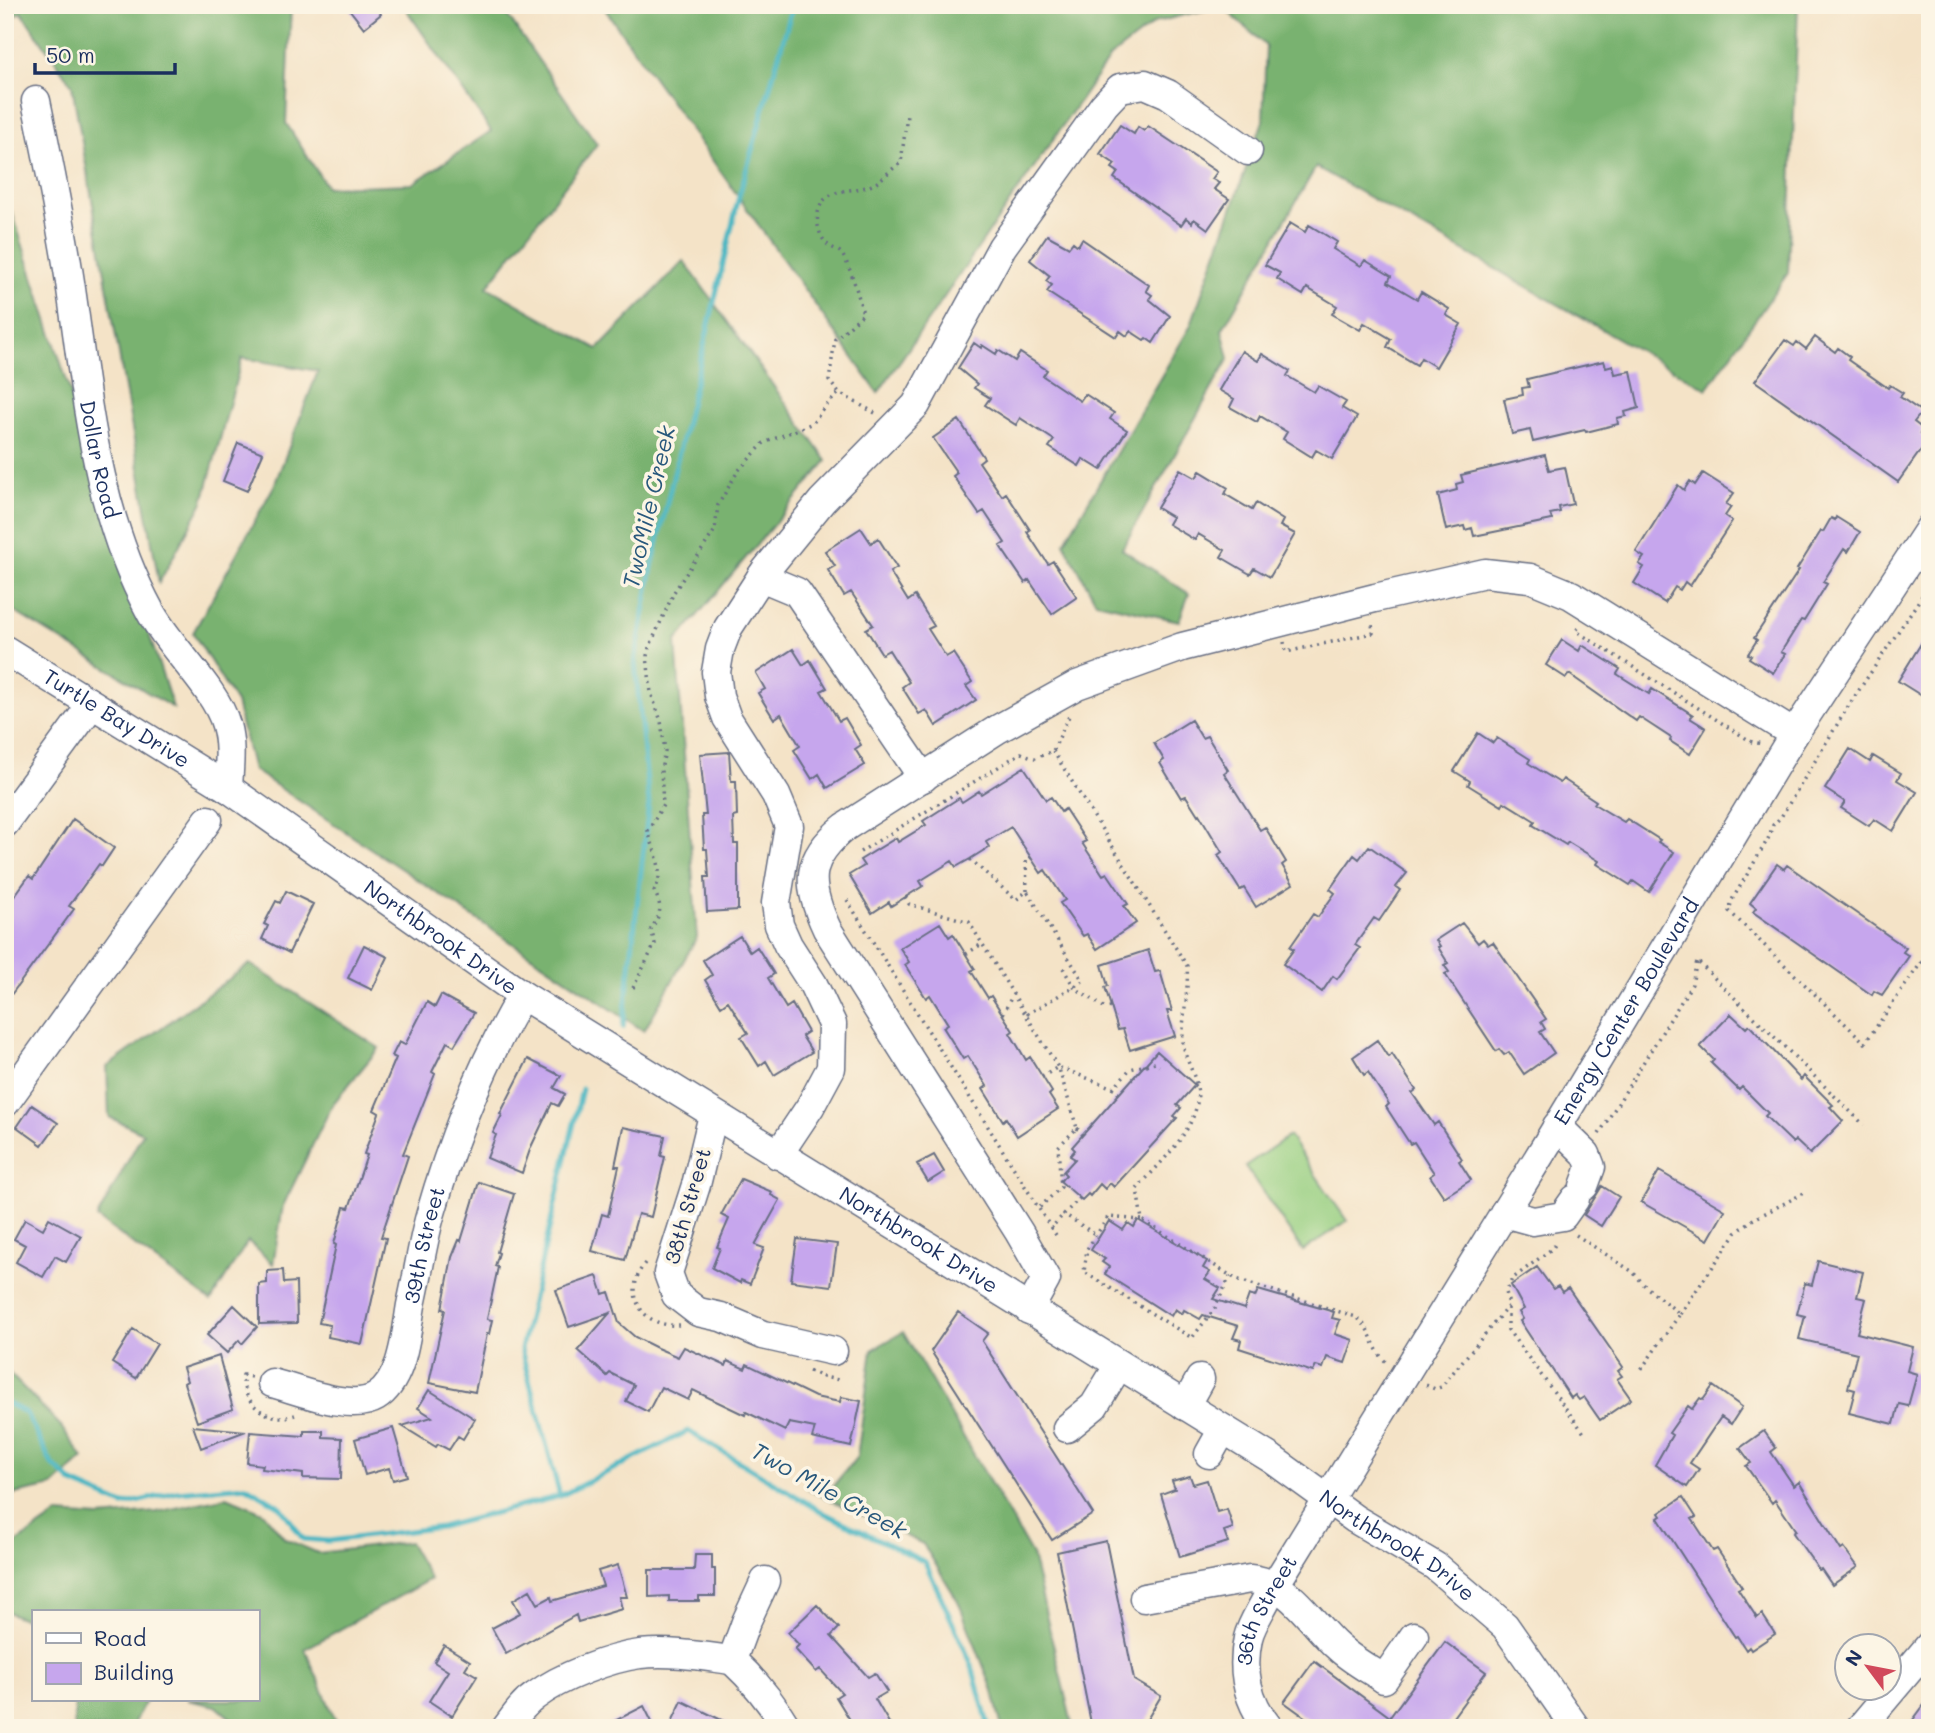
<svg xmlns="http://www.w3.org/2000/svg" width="1935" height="1733" font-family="Mali,sans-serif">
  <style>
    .green { fill: #97cf81; stroke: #597f70; stroke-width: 2 }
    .forest { fill: #79b26f; stroke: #4a7066; stroke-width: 2 }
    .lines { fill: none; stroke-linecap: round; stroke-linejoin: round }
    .stream { stroke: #48b6c2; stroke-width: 5 }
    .building { fill: #c6a6ed }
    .minor-casing { stroke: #676e83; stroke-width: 31 }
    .path { stroke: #676e83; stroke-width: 3.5; stroke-dasharray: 2 5; stroke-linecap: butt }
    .minor { stroke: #fff; stroke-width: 28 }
    .labels { text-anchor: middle; stroke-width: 7; stroke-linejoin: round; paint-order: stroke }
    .street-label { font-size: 21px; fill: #1b2f5e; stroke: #fcf5e5 }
    .water-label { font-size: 23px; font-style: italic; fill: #28587c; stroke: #fcf5e5 }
  </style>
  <rect width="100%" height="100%" fill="#fcf5e5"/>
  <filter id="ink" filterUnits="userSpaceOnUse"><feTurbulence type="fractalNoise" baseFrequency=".0143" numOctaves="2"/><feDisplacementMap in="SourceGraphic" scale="14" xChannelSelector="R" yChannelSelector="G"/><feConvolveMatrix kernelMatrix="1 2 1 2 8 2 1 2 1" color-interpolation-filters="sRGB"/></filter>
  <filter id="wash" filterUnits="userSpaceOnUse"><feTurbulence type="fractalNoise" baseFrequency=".00686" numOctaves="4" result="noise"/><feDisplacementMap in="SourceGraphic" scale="28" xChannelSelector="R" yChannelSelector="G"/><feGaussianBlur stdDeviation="1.57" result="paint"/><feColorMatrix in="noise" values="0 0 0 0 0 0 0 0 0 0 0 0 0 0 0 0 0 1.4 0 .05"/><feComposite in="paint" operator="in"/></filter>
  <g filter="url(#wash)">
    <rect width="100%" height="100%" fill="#f4e3c7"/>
    <path class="green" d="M1289 1136 1347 1221 1303 1251 1245 1166Z"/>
    <path class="forest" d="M5 5H291L286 123 327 187 412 184 491 131 403 5H500L597 144 487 287 598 349 684 261 827 461 676 641 697 937 644 1031 253 770 236 703 193 633 274 486 318 371 242 358 203 502 159 583 72 85 21 12 5 23Z
      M602 5H1798L1788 273 1707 389 1316 167 1222 330 1229 358 1122 549 1189 594 1179 621 1096 602 1064 543 1190 327 1263 121 1266 46 1222 6 1156 22 1110 57 878 393Z
      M12 212 173 708 5 606V214Z
      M250 964 379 1048 332 1105 283 1206 273 1264 248 1241 211 1301 97 1218 143 1133 109 1117 107 1067Z
      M903 1332 1032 1555 1073 1728H1002L992 1688 958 1601 923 1544 809 1490 833 1486 857 1457 872 1350Z
      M5 1369 59 1424 83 1458 53 1486 5 1496Z
      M227 1497 263 1512 285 1539 318 1553 409 1542 430 1579 305 1649 339 1728H242L216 1706 187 1700H257V1612H33V1623L5 1611V1551L58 1514 100 1517 157 1512Z
      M75 1700H146L131 1728H72L74 1727Z"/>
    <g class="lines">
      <path class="stream" d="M623 1027 649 803 635 662 652 567 739 196 793 5
        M582 1089 521 1349 560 1496 688 1431 824 1513 925 1562 971 1663 989 1728
        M5 1402 26 1413 52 1464 73 1483 123 1505 177 1492 246 1486 281 1507 303 1539 329 1541 441 1527 560 1496"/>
    </g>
    <g id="blocks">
      <path class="building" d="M346 5H375L381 14 364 28Z
        M1120 125 1134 134 1138 127 1144 131 1148 126 1217 172 1212 179 1219 183 1214 189 1229 199 1208 229 1194 219 1192 223 1186 218 1181 225 1114 178 1118 172 1112 168 1115 164 1100 154Z
        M1290 223 1305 232 1309 225 1337 242 1333 249 1361 266 1365 260 1391 276 1388 282 1417 299 1421 292 1449 309 1446 315 1461 324 1436 367 1421 358 1417 365 1387 347 1391 339 1364 323 1360 330 1332 314 1337 306 1307 288 1303 295 1277 279 1280 273 1265 265Z
        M1047 235 1069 247 1073 242 1078 246 1082 239 1149 285 1146 291 1152 295 1149 299 1170 316 1153 343 1146 338 1144 340 1130 331 1127 336 1120 331 1116 337 1047 292 1052 285 1046 281 1050 276 1030 260Z
        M1815 337 1835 352 1838 348 1850 357 1848 360 1888 388 1890 385 1903 393 1900 397 1922 412 1914 422 1923 429 1920 434 1928 440 1898 482 1755 381 1785 340 1794 346 1797 342 1806 349Z
        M974 343 981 348 982 345 996 354 998 350 1015 361 1020 353 1047 370 1043 376 1080 401 1085 394 1114 413 1110 419 1127 430 1101 470 1083 459 1079 466 1049 447 1054 440 1020 418 1016 425 985 405 990 398 974 388 977 384 958 368Z
        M1242 351 1258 361 1262 354 1290 371 1287 376 1314 392 1318 386 1346 402 1342 408 1357 417 1332 459 1316 450 1312 457 1283 439 1287 432 1260 416 1257 422 1230 407 1234 399 1219 390Z
        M1604 361 1606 367 1613 365 1615 374 1631 371 1639 408 1625 412 1626 416 1617 418 1618 424 1586 432 1585 430 1533 442 1530 430 1512 434 1504 399 1523 395 1522 388 1529 387 1527 379Z
        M959 420 984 458 979 462 1002 496 1006 493 1030 530 1027 532 1048 564 1053 561 1077 597 1052 614 1029 580 1025 583 1000 546 1005 543 984 511 979 514 953 476 957 473 933 438Z
        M238 443 263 453 247 491 223 481Z
        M1545 455 1549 470 1565 467 1573 504 1559 507 1560 512 1550 514 1552 520 1474 536 1472 528 1465 530 1464 526 1446 530 1438 495 1457 490 1456 484 1463 482 1461 475Z
        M1180 469 1196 478 1200 471 1228 488 1225 494 1252 510 1256 503 1283 520 1280 526 1295 534 1270 577 1254 568 1250 574 1221 557 1225 550 1198 534 1195 540 1168 524 1172 517 1157 508Z
        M1703 473 1734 493 1726 504 1731 507 1725 516 1732 521 1690 586 1685 582 1680 590 1675 587 1665 603 1634 583 1644 567 1639 564 1644 557 1636 552 1678 485 1684 490 1690 481 1695 485Z
        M1836 517 1860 532 1848 552 1844 549 1823 582 1827 584 1804 621 1801 620 1781 652 1785 654 1773 673 1749 658 1751 655 1748 654 1757 640 1754 638 1799 570 1797 569 1821 531 1823 532 1831 518 1835 520Z
        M861 528 871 543 878 538 897 568 890 572 908 601 915 596 934 626 928 629 946 657 953 653 972 682 966 686 976 700 936 726 926 710 919 714 902 687 909 682 889 650 882 654 866 629 873 625 851 592 844 596 828 570 835 566 825 551Z
        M1930 629V701L1898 681Z
        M1562 640 1579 651 1582 645 1620 669 1617 674 1649 694 1652 689 1693 715 1690 718 1706 728 1690 754 1670 741 1671 738 1639 717 1636 721 1569 674 1566 678 1546 665Z
        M793 649 803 665 810 660 827 688 821 691 839 721 845 718 861 745 855 749 865 765 827 788 819 774 812 779 794 750 800 746 781 714 774 719 758 693 765 689 756 673Z
        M1191 720 1202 738 1207 736 1228 770 1224 773 1260 830 1265 827 1286 862 1282 865 1293 884 1256 907 1244 888 1240 890 1218 855 1222 852 1199 814 1198 815 1186 796 1181 798 1160 763 1164 760 1154 743Z
        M1478 733 1493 743 1497 738 1530 759 1528 763 1560 783 1563 779 1596 801 1594 804 1624 822 1627 819 1660 840 1658 842 1674 852 1649 892 1633 881 1630 885 1597 864 1599 861 1568 842 1566 845 1533 825 1535 821 1504 802 1502 806 1468 785 1470 781 1454 771Z
        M1850 749 1870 762 1873 756 1901 773 1897 780 1917 792 1893 831 1874 819 1869 826 1841 808 1845 802 1825 789Z
        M729 752 731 781H736L737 816 733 817 734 844H738V910L707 912 705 877H709L707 849H704L702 815H706L700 754Z
        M1024 767 1046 800 1051 797 1061 812 1065 809 1086 841 1082 843 1103 875 1107 873 1128 904 1124 906 1136 923 1097 949 1087 934 1083 936 1060 903 1065 900 1045 870 1041 873 1011 827 986 842 989 847 970 859 956 867 952 861 920 881 923 886 891 906 889 902 872 913 849 875 864 866 860 860 896 838 898 842 926 825 923 821 959 798 962 802 979 791 981 794Z
        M73 819 114 848 102 866 99 864 69 906 74 909 5 1003V909L29 876 33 879Z
        M1369 846 1407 873 1396 887 1400 890 1379 921 1374 918 1355 945 1360 948 1337 979 1333 976 1322 992 1283 964 1294 949 1290 947 1313 914 1318 917 1335 893 1330 889 1354 855 1359 859Z
        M1777 864 1784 869 1787 865 1906 948 1903 952 1909 956 1882 995 1874 991 1872 995 1753 912 1756 908 1750 903Z
        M286 891 313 904 289 953 262 939 268 926 264 924 276 901 280 903Z
        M940 923 949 937 953 934 975 969 971 971 988 998 991 996 1013 1031 1010 1033 1026 1060 1030 1057 1052 1092 1049 1095 1058 1109 1017 1136 1006 1118 1003 1121 983 1089 987 1086 968 1056 963 1059 943 1027 948 1024 930 995 926 998 905 965 909 962 900 948Z
        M1462 923 1478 943 1483 939 1488 945 1493 942 1546 1019 1541 1022 1545 1029 1540 1032 1554 1053 1524 1074 1509 1052 1504 1055 1499 1049 1496 1051 1445 974 1449 972 1444 965 1448 963 1438 947 1440 946 1436 940Z
        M740 936 750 952 757 947 774 974 768 978 786 1008 792 1004 808 1032 802 1036 812 1052 774 1075 766 1061 759 1066 741 1037 748 1033 728 1001 721 1006 705 980 712 975 703 960Z
        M364 945 388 957 372 990 348 978Z
        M1148 950 1155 972 1160 971 1172 1011H1167L1175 1036 1130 1050 1123 1029 1118 1030 1105 987 1108 986 1102 965Z
        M441 995 474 1013 454 1046 447 1042 432 1072 435 1074 403 1154 408 1156 381 1237 386 1238 362 1344 328 1337 330 1325 319 1323 336 1245 334 1244 344 1207 349 1208 367 1155 364 1154 379 1113 374 1110 396 1058 392 1056 399 1042 405 1045 427 1002 435 1007Z
        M1731 1014 1746 1028 1749 1025 1801 1080 1804 1076 1833 1105 1830 1107 1843 1121 1810 1154 1795 1140 1793 1143 1765 1116 1768 1113 1742 1087 1739 1090 1711 1063 1714 1060 1700 1046Z
        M1377 1040 1388 1057 1392 1054 1416 1090 1412 1093 1434 1125 1438 1122 1462 1159 1459 1161 1471 1180 1444 1197 1430 1176 1434 1173 1414 1142 1410 1144 1386 1107 1389 1104 1368 1072 1364 1075 1353 1057Z
        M1157 1051 1195 1085 1177 1105 1181 1108 1174 1116 1177 1118 1114 1187 1110 1183 1105 1189 1100 1184 1090 1196 1088 1194 1082 1200 1060 1181 1066 1175 1063 1172 1075 1159 1070 1156 1075 1150 1072 1147Z
        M528 1059 561 1076 554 1088 565 1094 558 1106 552 1103 531 1147 522 1173 487 1158 496 1135 493 1133 502 1115 500 1114Z
        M32 1105 58 1123 42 1145 17 1127Z
        M623 1127 665 1136 661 1156 665 1157 651 1217 638 1214 625 1260 592 1251 602 1214 608 1216 619 1166H615Z
        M934 1155 944 1172 928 1182 917 1164Z
        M1659 1171 1725 1210 1708 1240 1641 1202Z
        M741 1179 772 1192 771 1195 780 1200 755 1245 764 1248 750 1284 741 1280 740 1283 712 1268 720 1248 717 1247 729 1219 721 1215Z
        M479 1182 514 1194 497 1252 499 1253 495 1266 498 1267 487 1319 492 1320 489 1334H487L475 1392 429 1383 445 1310 442 1309 452 1257 459 1240 461 1241Z
        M1602 1186 1619 1197 1601 1226 1584 1215Z
        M49 1218 81 1236 66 1262 55 1256 43 1277 16 1262 25 1245 14 1239 25 1219 43 1229Z
        M1138 1220 1207 1261 1203 1268 1210 1272 1205 1279 1220 1288 1213 1299 1244 1309 1249 1295 1255 1297 1258 1290 1334 1312 1332 1318 1340 1320 1335 1334 1353 1340 1345 1363 1327 1357 1323 1368 1316 1366 1313 1372 1239 1348 1241 1340 1233 1338 1238 1326 1203 1315 1200 1319 1184 1310 1182 1314 1175 1309 1171 1316 1105 1274 1109 1267 1102 1262 1105 1259 1091 1250 1109 1221 1123 1230 1128 1223 1134 1227Z
        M797 1239 837 1244 831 1286 791 1281Z
        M1818 1261 1863 1272 1857 1297 1866 1299 1857 1333 1913 1347 1907 1371 1917 1374 1908 1406 1899 1404 1894 1424 1849 1413 1855 1390 1848 1388 1857 1353 1799 1339 1805 1316 1797 1314 1805 1283 1812 1285Z
        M1537 1267 1553 1289 1558 1286 1562 1292 1568 1288 1623 1367 1618 1371 1622 1376 1617 1379 1631 1399 1600 1420 1584 1397 1579 1400 1575 1395 1571 1398 1520 1321 1523 1319 1519 1312 1524 1309 1511 1285Z
        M283 1270 284 1283 296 1282 297 1323 259 1324V1284L267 1283V1271Z
        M597 1276 603 1294 609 1292 619 1323 635 1337 657 1348 678 1357 684 1347 726 1366 728 1361 745 1369 747 1364 815 1397 840 1402 841 1397 861 1401 851 1447 812 1438 815 1428 789 1423 785 1431 746 1412 745 1415 693 1390 688 1400 661 1387 648 1412 626 1401 634 1385 610 1373 607 1376 578 1350 610 1313 569 1327 556 1290Z
        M234 1305 257 1327 242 1344 239 1340 227 1353 207 1335Z
        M958 1312 988 1333 982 1341 1093 1514 1052 1540 931 1351Z
        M133 1329 157 1344 136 1378 112 1363Z
        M219 1356 233 1409 197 1422 184 1383 187 1381 183 1368Z
        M1713 1386 1742 1407 1731 1424 1721 1417 1690 1463 1699 1469 1687 1487 1655 1465 1672 1435 1669 1433 1688 1406 1692 1409 1700 1398 1703 1400Z
        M429 1390 475 1419 463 1439 458 1436 449 1450 438 1444 436 1447 402 1426 432 1417 418 1408Z
        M193 1426 246 1431 201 1448Z
        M393 1428 407 1476 393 1480 389 1468 365 1475 355 1439Z
        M304 1431H323V1437L342 1438 341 1479 303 1478V1474L262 1469 263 1465 247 1463 250 1432 304 1436Z
        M1764 1431 1776 1448 1771 1452 1794 1486 1799 1482 1841 1550 1844 1548 1858 1567 1832 1585 1821 1569 1819 1570 1793 1533 1796 1531 1775 1500 1772 1503 1746 1466 1751 1463 1740 1448Z
        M1190 1476 1193 1484 1207 1480 1217 1512 1227 1509 1233 1528 1224 1531 1228 1542 1180 1557 1161 1494 1175 1489 1172 1481Z
        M1683 1497 1696 1517 1692 1519 1713 1551 1717 1549 1742 1587 1738 1589 1757 1618 1762 1614 1775 1634 1751 1650 1749 1647 1746 1650 1737 1636 1735 1637 1658 1518 1661 1516 1659 1513Z
        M1106 1541 1134 1680 1161 1696 1142 1728H1092L1057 1552Z
        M695 1555H712V1569H715V1596H699V1601H669V1596L649 1597V1570H694Z
        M618 1565 627 1597H619L622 1609 578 1622 576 1615 506 1654 492 1628 520 1613 513 1600 530 1590 538 1604 551 1597 552 1601 603 1586 598 1571Z
        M817 1605 839 1628 831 1636 868 1677 875 1673 887 1692 875 1699 892 1728H855L836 1697 842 1693 820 1669 816 1672 795 1649 799 1645 788 1633Z
        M1445 1642 1486 1672 1445 1728H1320L1284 1702 1314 1661 1390 1717Z
        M444 1645 470 1661 465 1669 477 1676 452 1716 429 1701 448 1671 434 1662Z
        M1930 1697V1728H1907Z
        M682 1701 738 1728H669Z
        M644 1706 655 1728H601Z"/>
    </g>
  </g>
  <g filter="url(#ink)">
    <use href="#blocks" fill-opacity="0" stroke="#676e83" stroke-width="2"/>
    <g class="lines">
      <g class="minor-casing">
        <g id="minor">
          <path id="s1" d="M36 101C49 164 62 226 71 289 87 399 96 512 150 611 169 647 216 689 226 725 232 746 229 767 228 788"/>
          <path d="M761 577 797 592 923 778"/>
          <path id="s2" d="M5 650 228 788 522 995 1272 1459 1355 1519 1435 1566 1505 1626 1576 1728"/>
          <path d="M5 823 92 704"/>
          <path d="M5 1103 208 820"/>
          <path d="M713 1115 696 1185 668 1273 676 1295 698 1312 721 1317 763 1335 833 1351"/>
          <path d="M1557 1126 1586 1154 1591 1167 1584 1186"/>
          <path d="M778 1155 810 1107 831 1068 832 1024 813 984 788 945 779 925 776 903 789 826 776 795 727 718 719 696 716 672 720 649 728 628 765 571 822 501 916 405 1002 247 1104 105 1120 88 1145 84 1168 94 1248 151"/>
          <path d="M1504 1213 1533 1221 1563 1216 1575 1199"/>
          <path d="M1029 1310 1046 1279 1019 1232 827 929C806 884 805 859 845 827L998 729 1077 685 1182 647 1375 598 1485 573 1530 578 1571 595 1794 734"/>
          <path id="s3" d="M272 1383C299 1390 351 1412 376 1397 403 1380 406 1334 411 1305 418 1275 422 1245 430 1216 452 1139 481 1065 522 995"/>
          <path d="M1185 1406 1200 1379"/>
          <path d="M1067 1428 1094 1406 1119 1365"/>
          <path d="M1209 1454 1223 1429"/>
          <path d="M1144 1598 1250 1579C1292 1583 1310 1623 1339 1648 1352 1660 1369 1669 1384 1679L1414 1636"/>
          <path d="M732 1660C755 1681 771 1701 787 1728"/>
          <path d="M732 1660 746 1622 765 1581"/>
          <path d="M506 1728C515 1716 523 1704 535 1696 560 1677 609 1658 640 1654 671 1651 701 1656 732 1660"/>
          <path id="s4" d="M1269 1728C1247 1701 1241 1672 1248 1638 1251 1625 1261 1610 1267 1598L1548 1142 1794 734 1930 528"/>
          <path d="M1860 1728 1930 1645"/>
        </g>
      </g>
      <path class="path" d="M875 413 839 393 829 381 835 339 863 314C859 298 851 266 841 253 837 249 831 248 827 244 815 232 813 206 829 196 844 187 867 192 880 180 887 174 893 168 901 163L907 115
        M1930 584 1849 705 1781 817 1773 825 1768 839 1732 900 1729 911 1865 1043 1930 950
        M1578 628 1576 631 1752 742 1763 744
        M1284 642 1286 652 1373 633 1372 623
        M1053 751 1187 966C1189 992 1182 1016 1183 1041 1184 1058 1194 1071 1197 1087 1204 1125 1159 1163 1137 1189L1142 1220 1236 1279 1356 1317C1372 1328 1372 1349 1386 1362
        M860 852 1021 753 1035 758 1053 751 1069 716
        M5 854 12 845
        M970 859 1016 900 1027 891 1083 981 1026 1015
        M1027 891 1026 860 1031 857
        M905 897 909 904 969 922 1059 1069 1077 1128 1058 1147 1061 1187 1039 1208
        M847 900 1051 1228
        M966 954 982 944
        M1063 968 1074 987 1105 1008 1111 1007
        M633 988 655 944 651 929C661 914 663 907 654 891 666 872 654 851 648 831L663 805 661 770 665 751 661 721 651 693 647 656 649 648 674 592 715 530 718 505 738 471 764 443 813 423 823 409 839 393
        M1003 1014 1013 994
        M1042 1077 1058 1067 1113 1088 1119 1094
        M1113 1088 1130 1069 1155 1063 1159 1066
        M1077 1128 1083 1135
        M1599 1134 1692 984 1697 961 1864 1125
        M1080 1198 1064 1214 1096 1235
        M1142 1220 1108 1217 1087 1249 1084 1272 1192 1338 1215 1308 1230 1276
        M1056 1235 1051 1228 1064 1214
        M1576 1235 1633 1272 1646 1287 1680 1314 1640 1371
        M645 1263C622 1293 641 1328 679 1325
        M1508 1308V1330L1584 1433
        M1680 1314 1736 1233 1752 1220 1806 1192
        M809 1371 823 1377 839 1380
        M251 1377 243 1375C241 1403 268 1424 295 1415
        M1426 1385 1435 1389 1441 1387 1509 1305 1506 1292 1512 1279 1553 1248 1557 1241"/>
      <use href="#minor" class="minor"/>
    </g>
  </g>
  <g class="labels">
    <g class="street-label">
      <text dy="7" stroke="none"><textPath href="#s1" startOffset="364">Dollar Road</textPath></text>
      <text dy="7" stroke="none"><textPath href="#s2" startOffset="131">Turtle Bay Drive</textPath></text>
      <text dy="7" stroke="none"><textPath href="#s2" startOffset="522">Northbrook Drive</textPath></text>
      <text dy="7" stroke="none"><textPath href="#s4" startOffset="828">Energy Center Boulevard</textPath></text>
      <text transform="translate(688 1206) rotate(-74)" y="7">38th Street</text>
      <text dy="7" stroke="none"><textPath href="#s2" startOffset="1088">Northbrook Drive</textPath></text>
      <text dy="7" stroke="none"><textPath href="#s3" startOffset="270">39th Street</textPath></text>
      <text dy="7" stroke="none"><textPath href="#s2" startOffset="1656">Northbrook Drive</textPath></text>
      <text dy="7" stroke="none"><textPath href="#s4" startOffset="128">36th Street</textPath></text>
    </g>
    <g class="water-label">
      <text transform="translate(649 507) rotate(-77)" y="8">TwoMile Creek</text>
      <text transform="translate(829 1491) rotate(29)" y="8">Two Mile Creek</text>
    </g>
  </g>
  <rect width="1935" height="1733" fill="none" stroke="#fcf5e5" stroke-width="28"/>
  <rect x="32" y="1610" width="228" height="91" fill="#fcf5e5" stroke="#a2a6af" stroke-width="2"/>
  <rect x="46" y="1633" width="35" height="10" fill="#ffffff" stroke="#a2a6af" stroke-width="2"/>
  <text x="94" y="1646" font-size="21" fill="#1b2f5e">Road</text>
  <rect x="46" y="1663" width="35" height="21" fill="#c6a6ed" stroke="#a2a6af" stroke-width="2"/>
  <text x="94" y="1680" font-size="21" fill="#1b2f5e">Building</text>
  <g transform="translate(1868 1667) rotate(302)"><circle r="33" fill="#fcf5e5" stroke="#a2a6af" stroke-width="2"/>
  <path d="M0-5L12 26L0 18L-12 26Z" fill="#d1495b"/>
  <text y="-10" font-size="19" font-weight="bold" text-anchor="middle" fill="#1b2f5e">N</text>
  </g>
  <path d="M35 63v10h140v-10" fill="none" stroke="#1b2f5e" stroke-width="3.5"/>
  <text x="46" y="63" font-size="21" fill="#1b2f5e" stroke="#fcf5e5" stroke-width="5" paint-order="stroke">50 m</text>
</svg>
